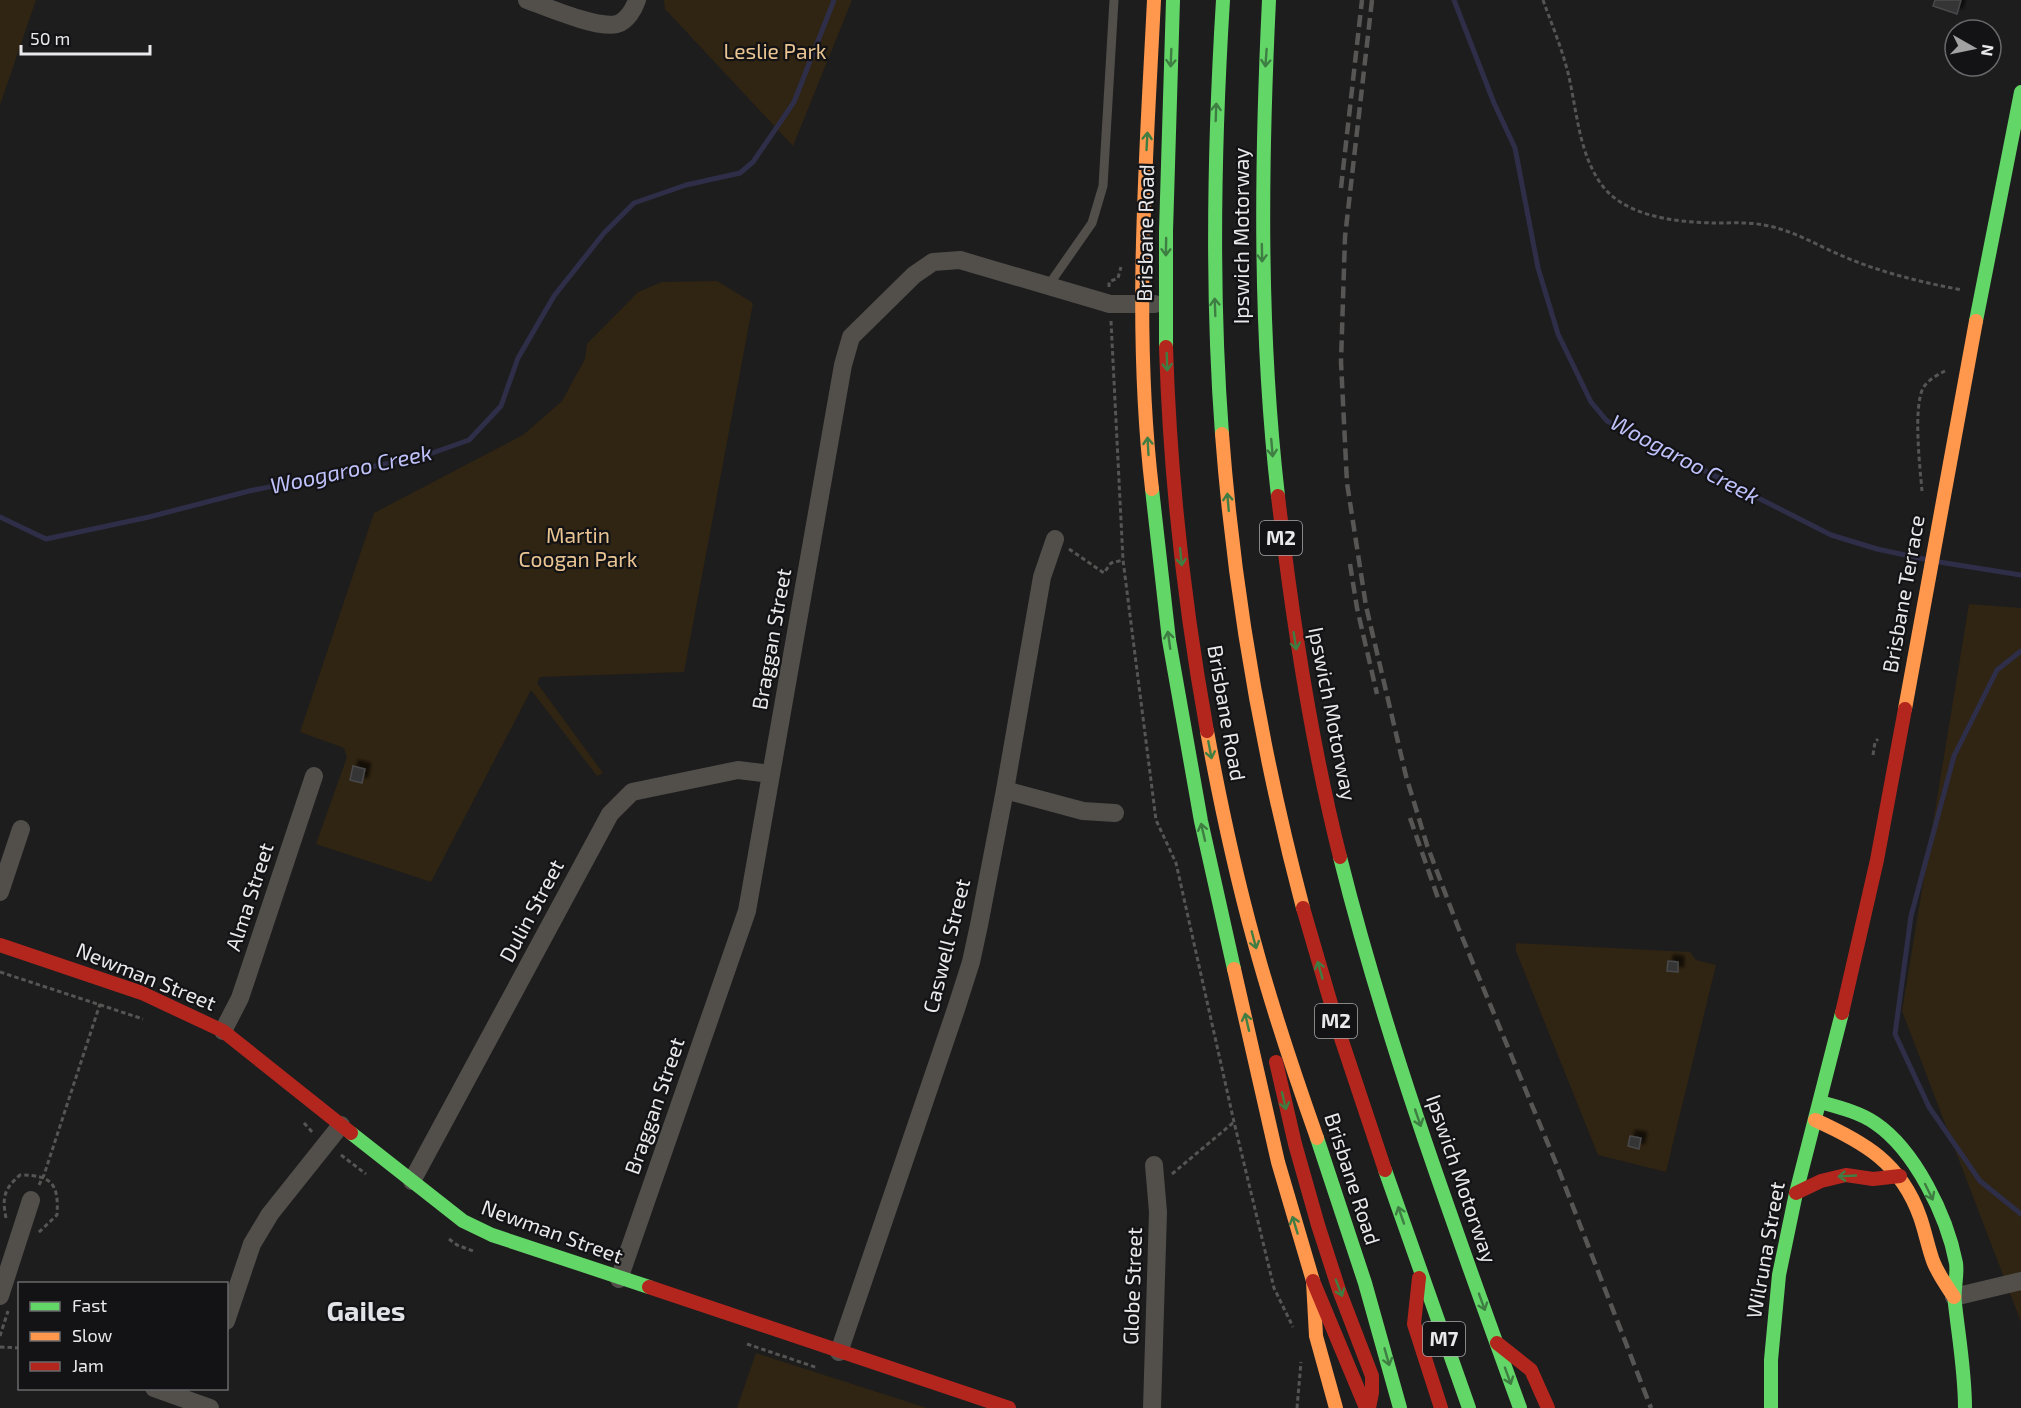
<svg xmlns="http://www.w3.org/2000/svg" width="2021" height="1408" font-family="'Exo 2',sans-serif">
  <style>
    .green { fill: #302412 }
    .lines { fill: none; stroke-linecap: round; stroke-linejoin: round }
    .stream { stroke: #2e2e48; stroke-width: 5 }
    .building { fill: #353536; stroke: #49494b; stroke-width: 1.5; filter: url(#shadow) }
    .path { stroke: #555553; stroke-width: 3; stroke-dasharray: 4.5 3; stroke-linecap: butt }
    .lane { stroke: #524f4b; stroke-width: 9 }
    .street { stroke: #524f4b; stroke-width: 18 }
    .fast { stroke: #63d668; stroke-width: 14 }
    .slow { stroke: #ff974d; stroke-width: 14 }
    .jam { stroke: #b3261e; stroke-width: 14 }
    .rail { stroke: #575655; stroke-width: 4.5; stroke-dasharray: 12 6; stroke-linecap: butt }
    .oneway { stroke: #3f7e43 }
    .labels { text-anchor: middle; stroke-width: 4.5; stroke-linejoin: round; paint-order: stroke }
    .shield { fill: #131316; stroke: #a9a9ab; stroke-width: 1.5 }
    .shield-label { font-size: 20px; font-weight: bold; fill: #e9e9eb }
    .park-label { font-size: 21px; fill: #eac592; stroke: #131316 }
    .street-label { font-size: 21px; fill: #e9e9eb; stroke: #131316 }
    .water-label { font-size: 22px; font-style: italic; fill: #bfc2fa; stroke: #131316 }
    .district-label { font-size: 27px; font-weight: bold; fill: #e1e2e6; stroke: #131316 }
  </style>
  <defs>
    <filter id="shadow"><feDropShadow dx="5.5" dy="-5.5" stdDeviation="1.5" flood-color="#0009"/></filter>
  </defs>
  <rect width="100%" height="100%" fill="#1d1d1e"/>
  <path class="green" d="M0 0H36L0 105Z
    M664 0H852L793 146 665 9Z
    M717 281 753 303 684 672 540 677 537 683 603 773 597 776 531 690 431 882 316 844 347 757 344 748 300 732 374 513 523 435 562 401 585 359 587 344 638 292 662 282Z
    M1969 604 2021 608V1322L1902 1011Z
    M1516 943 1690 952 1696 960 1716 965 1666 1172 1598 1155 1516 951Z
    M756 1353 927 1408H737Z"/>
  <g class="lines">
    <path class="stream" d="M1454 0 1494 103 1515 148 1538 268 1558 334 1591 402 1607 421 1831 535 1877 549 1924 559
      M0 517 46 539 149 517 249 491 421 457 469 440 501 406 518 358 554 296 604 233 634 203 686 185 740 173 753 162 794 102 834 0
      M1939 562 2021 575
      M2021 651 1997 670 1954 756 1911 916 1895 1034 1929 1107 1980 1181 2021 1214"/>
  </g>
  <path class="building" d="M1935 0H1961L1957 14 1933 6Z
    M353 766 365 769 362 783 350 780Z
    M1668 961 1678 962V972L1667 971Z
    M1630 1136 1641 1138 1639 1149 1628 1146Z"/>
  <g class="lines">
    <path class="path" d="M1543 0C1552 25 1563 51 1569 77 1577 113 1579 150 1599 181 1622 217 1676 222 1714 223 1731 223 1748 222 1764 225 1792 230 1815 244 1840 255 1879 272 1920 282 1962 290
      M1109 287V282L1118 278 1121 267
      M1111 321 1123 560 1156 820 1176 863 1234 1122 1274 1288 1293 1327
      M1922 491C1920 467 1913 409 1923 388 1928 380 1937 375 1945 371
      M1069 549 1104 573 1111 563 1123 560
      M1873 755 1875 742 1878 739
      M0 972 143 1019
      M304 1123 314 1134
      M341 1155 366 1174
      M1172 1174 1234 1122
      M39 1185 44 1175 100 1004
      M6 1218C2 1197 4 1189 20 1175 52 1175 59 1184 57 1215L38 1233
      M449 1239 457 1245 473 1251
      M0 1336 8 1311
      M747 1344 818 1368
      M0 1347 20 1348
      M1297 1408 1301 1362"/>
    <path class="lane" d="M1048 286 1092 223 1103 186 1114 0"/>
    <path class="street" d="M527 0C547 7 597 29 617 24 627 21 634 9 637 0
      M1005 790 1083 811 1115 813
      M0 892 21 829
      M223 1031 240 998 314 776
      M412 1181 610 814 632 792 738 770 771 774
      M619 1279 747 911 843 365 851 337 914 275 933 262 960 260 1110 304H1155
      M0 1296 31 1200
      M1954 1297 2021 1281
      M226 1321 252 1244 270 1214 341 1125
      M839 1352 956 1009 971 962 979 925 1005 790 1042 577 1055 539
      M154 1388 210 1408
      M1152 1408 1158 1212 1154 1165"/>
    <path class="fast" d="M1269 0C1261 165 1259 331 1278 496
      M1976 321 2021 92
      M1166 347V231L1173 0
      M1222 434C1211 289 1214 145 1223 0
      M1152 489 1169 640 1201 821 1234 969
      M1340 857C1387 1045 1454 1226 1520 1408
      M1820 1102C1838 1107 1859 1112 1875 1123 1915 1150 1947 1216 1956 1263 1958 1276 1953 1290 1955 1304 1959 1339 1965 1373 1965 1408
      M351 1133 463 1221 492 1235 649 1287
      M1317 1138 1365 1283 1400 1408
      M1385 1170 1469 1408
      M1771 1408V1360L1779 1275 1796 1193 1842 1013"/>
    <path class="slow" d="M1222 434C1234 593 1262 753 1303 908
      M1152 489C1133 327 1146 162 1154 0
      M1905 709 1976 321
      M1207 731C1220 802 1235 872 1254 941 1272 1008 1294 1073 1317 1138
      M1234 969 1278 1162 1313 1281 1316 1336 1336 1408
      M1815 1120C1864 1142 1901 1163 1920 1217 1925 1231 1928 1247 1933 1261 1938 1274 1946 1285 1954 1297"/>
    <path class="jam" d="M1166 347C1170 475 1184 604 1207 731
      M1278 496C1292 618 1310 738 1340 857
      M1303 908 1341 1038 1385 1170
      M0 945 142 993 223 1031 351 1133
      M1842 1013 1877 860 1905 709
      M1276 1062 1295 1144 1318 1225 1339 1290 1372 1376V1393L1369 1408
      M1796 1193 1821 1181 1846 1175 1873 1179 1900 1176
      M1419 1278 1414 1324 1441 1408
      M1313 1281 1366 1408
      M649 1287 1009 1408
      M1497 1343 1531 1370 1548 1408"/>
    <path class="rail" d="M1372 0 1345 237 1341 362 1347 483 1366 606 1406 776 1427 845 1458 927 1558 1168 1651 1408
      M1341 188 1362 0
      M1350 564 1357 608 1377 694
      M1410 818 1438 898"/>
  </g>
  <defs><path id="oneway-shaft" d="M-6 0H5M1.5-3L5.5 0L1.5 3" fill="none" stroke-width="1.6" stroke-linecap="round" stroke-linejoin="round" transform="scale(1.5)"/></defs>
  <g class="oneway">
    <use href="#oneway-shaft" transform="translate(1171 58) rotate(92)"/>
    <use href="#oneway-shaft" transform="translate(1266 58) rotate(94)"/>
    <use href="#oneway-shaft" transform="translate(1216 112) rotate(-88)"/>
    <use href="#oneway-shaft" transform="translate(1147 141) rotate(-87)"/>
    <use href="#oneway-shaft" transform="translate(1166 247) rotate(91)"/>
    <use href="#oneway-shaft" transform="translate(1262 253) rotate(89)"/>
    <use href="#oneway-shaft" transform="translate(1215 307) rotate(-92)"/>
    <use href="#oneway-shaft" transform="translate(1167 362) rotate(88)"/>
    <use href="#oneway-shaft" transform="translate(1148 446) rotate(-93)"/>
    <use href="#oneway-shaft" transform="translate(1272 448) rotate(85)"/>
    <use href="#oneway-shaft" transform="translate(1228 502) rotate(-95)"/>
    <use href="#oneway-shaft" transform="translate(1181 557) rotate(84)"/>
    <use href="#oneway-shaft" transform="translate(1169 640) rotate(-98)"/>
    <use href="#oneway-shaft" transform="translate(1295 641) rotate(81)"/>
    <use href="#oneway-shaft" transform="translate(1210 750) rotate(79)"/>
    <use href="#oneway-shaft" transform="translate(1203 832) rotate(-103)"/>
    <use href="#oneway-shaft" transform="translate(1254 940) rotate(75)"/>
    <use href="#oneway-shaft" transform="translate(1320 970) rotate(-106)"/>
    <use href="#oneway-shaft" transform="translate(1247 1022) rotate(-103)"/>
    <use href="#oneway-shaft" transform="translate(1284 1101) rotate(77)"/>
    <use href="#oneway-shaft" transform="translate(1418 1118) rotate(71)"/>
    <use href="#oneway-shaft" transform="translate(1847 1176) rotate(177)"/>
    <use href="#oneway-shaft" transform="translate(1929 1192) rotate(64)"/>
    <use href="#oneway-shaft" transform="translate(1401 1215) rotate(-109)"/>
    <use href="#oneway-shaft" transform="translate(1295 1225) rotate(-107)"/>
    <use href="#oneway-shaft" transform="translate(1339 1288) rotate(69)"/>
    <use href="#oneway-shaft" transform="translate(1482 1302) rotate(70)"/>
    <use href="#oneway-shaft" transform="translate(1387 1357) rotate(74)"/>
    <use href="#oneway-shaft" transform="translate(1508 1376) rotate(70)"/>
  </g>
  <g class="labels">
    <g class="shield">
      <rect x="1260" y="521" width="42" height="34" rx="4.5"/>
      <rect x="1315" y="1004" width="42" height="34" rx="4.5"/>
      <rect x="1423" y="1322" width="42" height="34" rx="4.5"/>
    </g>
    <g class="shield-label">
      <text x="1281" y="545">M2</text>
      <text x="1336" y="1028">M2</text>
      <text x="1444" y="1346">M7</text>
    </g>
    <g class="park-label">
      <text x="775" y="59">Leslie Park</text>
      <text x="578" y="543">Martin<tspan x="578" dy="24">Coogan Park</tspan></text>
    </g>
    <g class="street-label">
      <text transform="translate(1146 233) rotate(-89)" y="7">Brisbane Road</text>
      <text transform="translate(1242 236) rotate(-90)" y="7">Ipswich Motorway</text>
      <text transform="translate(1904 594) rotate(-80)" y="7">Brisbane Terrace</text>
      <text transform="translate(772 639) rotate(-80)" y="7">Braggan Street</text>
      <text transform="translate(1226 713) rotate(80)" y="7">Brisbane Road</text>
      <text transform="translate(1332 714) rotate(79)" y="7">Ipswich Motorway</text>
      <text transform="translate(250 897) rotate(-72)" y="7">Alma Street</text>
      <text transform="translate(532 911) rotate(-62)" y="7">Dulin Street</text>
      <text transform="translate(947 946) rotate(-76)" y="7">Caswell Street</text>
      <text transform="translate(146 977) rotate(22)" y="7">Newman Street</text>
      <text transform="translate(655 1106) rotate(-71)" y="7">Braggan Street</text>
      <text transform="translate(1352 1179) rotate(72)" y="7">Brisbane Road</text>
      <text transform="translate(1461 1179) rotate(71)" y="7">Ipswich Motorway</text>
      <text transform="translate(552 1232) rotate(20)" y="7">Newman Street</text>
      <text transform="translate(1766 1250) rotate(-80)" y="7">Wilruna Street</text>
      <text transform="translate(1133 1286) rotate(-88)" y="7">Globe Street</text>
    </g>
    <g class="water-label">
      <text transform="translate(1685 459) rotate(28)" y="8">Woogaroo Creek</text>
      <text transform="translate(351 469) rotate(-12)" y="8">Woogaroo Creek</text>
    </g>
    <g class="district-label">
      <text x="366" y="1321">Gailes</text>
    </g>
  </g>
  <rect x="18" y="1282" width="210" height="108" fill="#131316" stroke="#69696b" stroke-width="1.5"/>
  <rect x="30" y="1302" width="30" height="9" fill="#63d668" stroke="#69696b" stroke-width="1.5"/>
  <text x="72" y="1312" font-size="18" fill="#e9e9eb">Fast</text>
  <rect x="30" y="1332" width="30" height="9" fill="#ff974d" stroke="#69696b" stroke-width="1.5"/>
  <text x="72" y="1342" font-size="18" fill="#e9e9eb">Slow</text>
  <rect x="30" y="1362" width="30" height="9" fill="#b3261e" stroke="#69696b" stroke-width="1.5"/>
  <text x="72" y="1372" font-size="18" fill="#e9e9eb">Jam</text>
  <g transform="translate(1973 48) rotate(99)"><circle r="28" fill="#131316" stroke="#69696b" stroke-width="1.5"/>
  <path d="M0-4.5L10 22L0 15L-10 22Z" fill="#a2a2a3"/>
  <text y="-9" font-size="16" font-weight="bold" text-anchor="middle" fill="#e9e9eb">N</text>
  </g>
  <path d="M21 45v9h129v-9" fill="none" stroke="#e9e9eb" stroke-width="3"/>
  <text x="30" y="45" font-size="18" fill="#e9e9eb" stroke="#131316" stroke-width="4.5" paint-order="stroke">50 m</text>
</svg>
